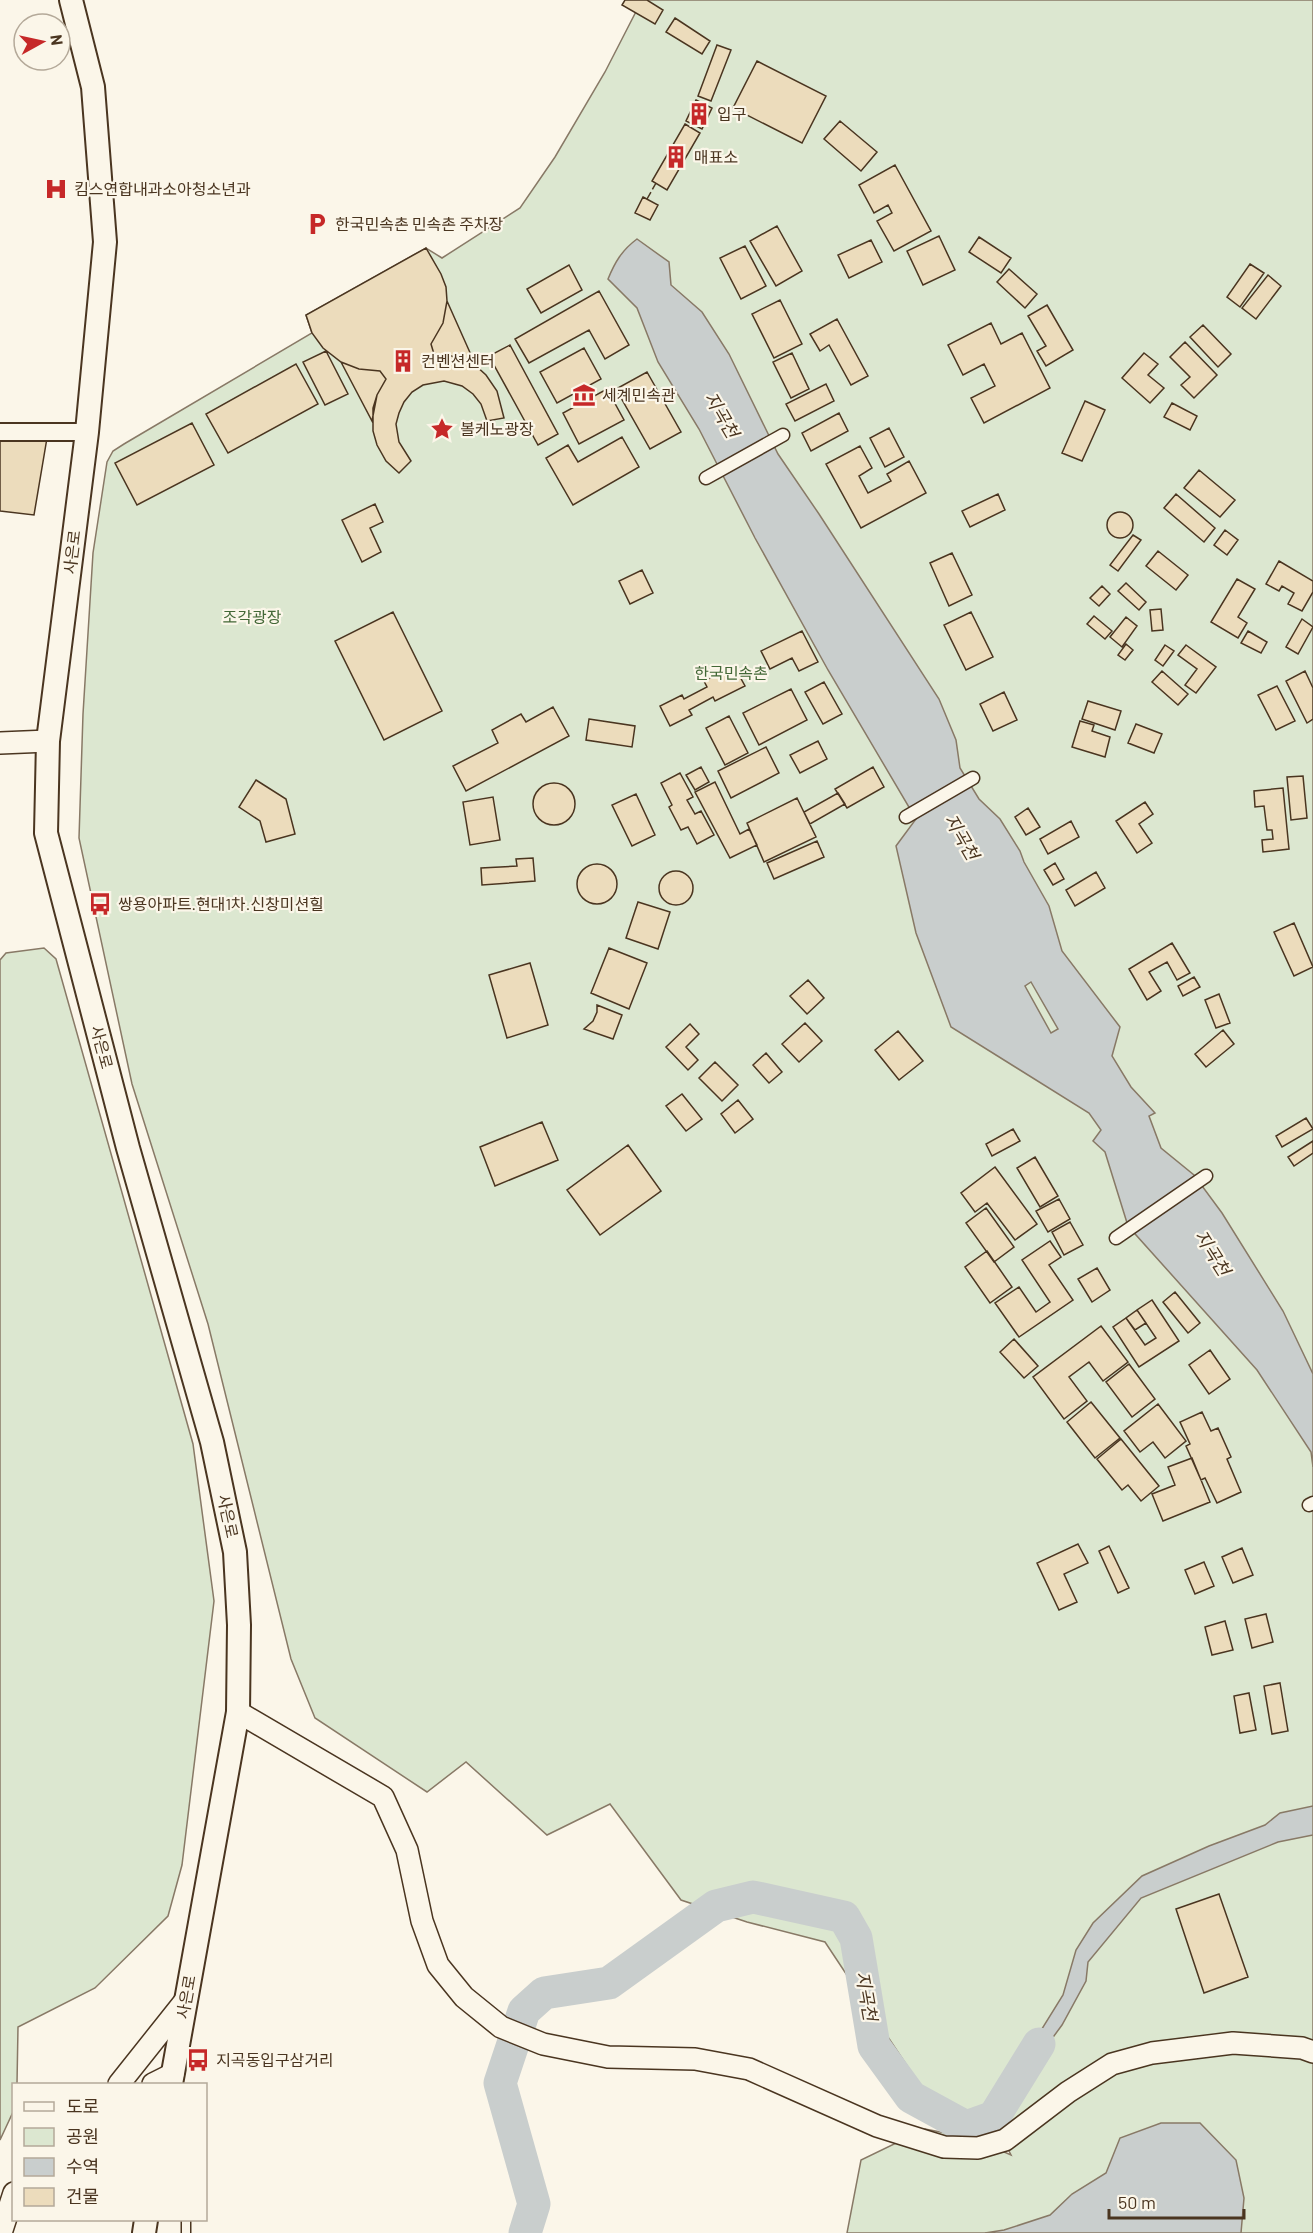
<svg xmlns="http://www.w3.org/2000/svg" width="1313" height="2233" font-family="Barlow,'Noto Sans KR',sans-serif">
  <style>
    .green { fill: #dce7d0; stroke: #887966; stroke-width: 1.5 }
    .water { fill: #c9cecd; stroke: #887966; stroke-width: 1.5; fill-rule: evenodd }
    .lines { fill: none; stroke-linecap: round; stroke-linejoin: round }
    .river { stroke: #c9cecd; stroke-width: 33 }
    .building { fill: #ecdcbc; stroke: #4a3520; stroke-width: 1.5 }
    .service-casing { stroke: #4a3520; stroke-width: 11 }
    .pedestrian-casing { stroke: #4a3520; stroke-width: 15 }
    .minor-casing { stroke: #4a3520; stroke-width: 20 }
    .tertiary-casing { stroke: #4a3520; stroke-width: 24 }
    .secondary-casing { stroke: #4a3520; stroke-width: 26 }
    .service { stroke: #fbf6e9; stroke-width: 8 }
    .pedestrian { stroke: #fbf6e9; stroke-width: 12 }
    .minor { stroke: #fbf6e9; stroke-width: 16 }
    .tertiary { stroke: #fbf6e9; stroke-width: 21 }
    .secondary { stroke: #fbf6e9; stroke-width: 22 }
    .fence { stroke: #4a3520; stroke-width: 1.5; stroke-dasharray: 8 3; stroke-linecap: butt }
    .labels { text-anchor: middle; stroke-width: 4.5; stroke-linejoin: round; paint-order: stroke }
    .poi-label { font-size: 16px; fill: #4a3520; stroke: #fbf6e9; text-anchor: start }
    .street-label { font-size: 16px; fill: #4a3520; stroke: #fbf6e9 }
    .park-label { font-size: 16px; fill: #436837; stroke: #fbf6e9 }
    .water-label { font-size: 18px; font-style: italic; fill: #4a3520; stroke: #fbf6e9 }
  </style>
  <rect width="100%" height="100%" fill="#fbf6e9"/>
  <path class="green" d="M642 0H1313V2233H847L861 2160 925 2129 972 2138 1011 2155 997 2127 1019 2097 1023 2070 994 2117 937 2111 825 1942 747 1922 681 1900 610 1804 547 1835 466 1762 427 1792 315 1718 291 1659 208 1324 132 1084 79 838 83 714 93 553 107 462 113 451 124 444 312 333 306 315 426 248 442 258 520 208 555 157 605 72Z
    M44 948 56 959 193 1444 214 1601 182 1865 168 1916 95 1988 18 2027 17 2084H14L13 2112 0 2140V960L6 953Z"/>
  <path class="water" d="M637 239 669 262 671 285 702 312 729 354 778 454 819 514 939 699 956 740 960 768 979 799 1000 819 1020 851 1024 862 1049 906 1062 951 1120 1027 1112 1056 1131 1087 1155 1113 1149 1116 1161 1148 1194 1175 1222 1213 1283 1311 1313 1374V1467L1311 1452 1257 1370 1128 1226 1105 1152 1093 1141 1101 1130 1089 1113 951 1027 916 933 896 846 916 819 828 670 755 538 699 429 658 362 637 308 608 279C615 262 622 250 637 239ZM1031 982 1058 1029 1051 1033 1025 986Z
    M1313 1806V1835L1278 1842 1141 1898 1088 1962 1086 1981 1062 2025 1013 2092 1017 2069 1063 1995 1076 1950 1093 1923 1142 1876 1209 1846 1265 1825 1280 1813Z
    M1161 2123H1200L1236 2160 1244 2198 1241 2233H985L1004 2230 1050 2215 1072 2194 1106 2173 1120 2138Z"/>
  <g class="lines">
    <path class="river" d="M525 2233 534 2204 500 2083 524 2011 544 1993 609 1983 716 1906 753 1897 844 1917 856 1938 874 2046 911 2097 966 2127 994 2117 1039 2044"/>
  </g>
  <path class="building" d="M625 0H647L663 10 655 24 622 5Z
    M675 18 710 41 702 54 666 32Z
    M717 45 731 50 711 101 698 96Z
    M757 61 826 96 802 143 733 108Z
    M696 100 712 108 702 129 686 121Z
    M840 121 877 152 861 171 824 139Z
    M685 124 700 133 667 190 652 181Z
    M895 165 931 231 894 251 877 221 892 213 888 205 874 213 859 185Z
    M643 197 658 205 650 220 635 213Z
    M777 226 802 271 776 286 750 241Z
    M939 236 955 270 923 285 907 251Z
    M979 237 1011 258 1001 273 969 252Z
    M871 240 882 262 849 278 838 255Z
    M745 246 766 286 741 299 720 258Z
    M426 248 441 274 446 287 447 301 443 323 431 344 434 354 449 355 476 366 486 375 497 391 504 418 487 421 481 404 473 394 462 386 444 381 423 385 412 392 404 402 399 413 396 424 399 442 411 461 399 473 386 461 377 445 373 431V408L377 395 386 379 380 371 359 369 341 362 323 348 312 333 306 315Z
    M1250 264 1264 273 1240 307 1227 297Z
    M569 265 582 290 541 313 527 289Z
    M1009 269 1037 294 1025 308 997 282Z
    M1268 275 1281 286 1256 319 1242 308Z
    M599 291 629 345 605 359 589 330 529 363 515 339Z
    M780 300 802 344 774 358 752 314Z
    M447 301 476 366 449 355 434 354 431 344 443 323Z
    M1047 305 1073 350 1046 366 1037 351 1046 346 1028 316Z
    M837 319 868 376 851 385 829 345 820 351 810 334Z
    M991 323 1001 344 1022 333 1050 388 984 423 971 398 995 386 984 364 963 375 948 345Z
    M1203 325 1231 354 1218 367 1190 337Z
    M1185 342 1217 375 1194 398 1181 385 1190 377 1170 357Z
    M510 345 558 434 538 445 489 356Z
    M584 348 601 379 557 403 540 372Z
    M326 351 348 394 325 405 303 362Z
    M792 353 809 389 791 398 773 362Z
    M1144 353 1158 364 1148 375 1164 388 1150 403 1122 378Z
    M341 362 359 369 380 371 386 379 377 395 372 421Z
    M296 364 318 404 228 453 206 414Z
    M647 372 681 432 650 449 616 389Z
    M826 384 834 401 795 421 786 404Z
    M607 389 624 420 579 444 563 413Z
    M1085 401 1105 410 1082 461 1062 453Z
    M1172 403 1197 416 1190 430 1164 417Z
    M839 413 848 431 811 451 802 433Z
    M192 423 214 465 137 505 115 463Z
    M889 428 904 457 885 467 870 438Z
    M622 437 639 467 573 505 546 458 568 445 578 462Z
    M47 438 34 515 0 511V441Z
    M860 446 872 468 859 476 868 493 891 481 887 474 909 461 926 493 861 528 826 464Z
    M1199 470 1235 500 1220 517 1184 488Z
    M998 494 1005 510 970 527 962 511Z
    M1176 494 1215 528 1204 542 1164 508Z
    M375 504 383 522 370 528 381 552 362 562 342 520Z
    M1107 525a13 13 0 1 1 26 0a13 13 0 1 1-26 0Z
    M1225 530 1238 540 1227 555 1214 545Z
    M1133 535 1141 540 1118 571 1110 565Z
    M1158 551 1188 575 1176 590 1146 566Z
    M952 553 972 595 949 606 930 563Z
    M1279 561 1313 581V592L1302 611 1288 604 1294 593 1282 586 1279 591 1266 584Z
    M642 570 653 593 630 604 619 581Z
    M1237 579 1255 589 1238 617 1247 623 1238 638 1211 622Z
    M1126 583 1146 602 1139 610 1118 591Z
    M1102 586 1110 594 1099 606 1090 598Z
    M1161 609 1163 630 1152 631 1150 610Z
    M393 612 442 711 384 740 335 641Z
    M971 612 993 657 966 670 944 625Z
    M1094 616 1112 631 1105 639 1087 624Z
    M1126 617 1137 626 1122 647 1110 637Z
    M1302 619 1313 627 1298 654 1286 647Z
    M802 631 818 662 799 671 792 658 770 669 761 651Z
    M1248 631 1267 642 1261 653 1241 643Z
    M1126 644 1133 650 1125 660 1118 655Z
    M1165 645 1174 651 1163 666 1155 660Z
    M1186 645 1216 667 1196 693 1185 685 1197 669 1178 655Z
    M734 666 745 686 715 701 713 697 689 710 692 715 670 726 660 706 682 695 684 699 707 687 704 681Z
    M1162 671 1188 694 1178 705 1152 682Z
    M1305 671 1313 688V719L1307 723 1286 681Z
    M824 682 842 714 823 724 805 692Z
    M1277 686 1295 721 1276 730 1258 695Z
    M791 689 807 720 759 745 743 713Z
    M1004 692 1017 720 993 731 980 704Z
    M1088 701 1121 711 1115 730 1082 719Z
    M553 707 569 736 466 791 453 766 498 743 492 730 521 714 526 722Z
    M729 716 748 753 725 765 706 728Z
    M589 719 635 726 632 747 586 740Z
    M1080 721 1094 725 1092 731 1110 737 1105 757 1072 747Z
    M1136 724 1162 734 1154 753 1128 743Z
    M818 741 827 759 800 773 790 755Z
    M766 747 779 773 731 798 718 771Z
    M701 767 709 782 695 790 686 775Z
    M873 767 884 787 847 808 835 789Z
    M680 773 693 797 687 800 695 814 701 811 714 835 697 844 688 827 681 830 669 807 672 805 661 783Z
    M1303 776 1307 818 1291 820 1287 777Z
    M256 780 286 799 295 834 266 842 260 821 239 807Z
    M715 782 740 834 749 829 757 845 730 858 695 792Z
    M533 804a21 21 0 1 1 42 0a21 21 0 1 1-42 0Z
    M1283 788 1289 849 1263 852 1262 840 1273 839 1272 830H1267L1264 806 1255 807 1254 791Z
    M838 793 845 804 810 824 804 812Z
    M636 794 655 835 632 846 612 805Z
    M493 797 500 840 470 845 463 802Z
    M797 798 816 837 764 862 747 823Z
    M1145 802 1153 814 1139 824 1152 843 1137 853 1116 821Z
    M1028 808 1040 827 1026 835 1015 817Z
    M1071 821 1079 837 1048 854 1040 839Z
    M817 841 824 857 774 879 767 863Z
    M533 858 535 881 482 885 481 868 517 866 516 859Z
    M1055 863 1064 879 1053 885 1044 870Z
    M577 884a20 20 0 1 1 40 0a20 20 0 1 1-40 0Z
    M659 888a17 17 0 1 1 34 0a17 17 0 1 1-34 0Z
    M1096 872 1105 888 1075 906 1066 890Z
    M638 902 670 912 658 949 626 938Z
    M1294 923 1313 967 1294 976 1274 932Z
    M1172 943 1190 973 1177 980 1167 962 1149 972 1161 991 1147 1000 1129 969Z
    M609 948 647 963 629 1009 591 993Z
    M530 963 548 1025 507 1038 489 975Z
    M1194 977 1200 987 1183 996 1178 986Z
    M808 980 824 998 807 1014 790 996Z
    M1219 994 1230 1023 1216 1028 1205 1000Z
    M597 1005 622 1015 613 1039 584 1029 593 1021 597 1012Z
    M805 1023 822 1041 799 1062 782 1044Z
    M690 1024 699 1034 686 1047 698 1060 688 1070 666 1047Z
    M1223 1030 1234 1044 1206 1067 1195 1054Z
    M898 1031 923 1061 899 1080 875 1050Z
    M766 1053 782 1072 769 1083 753 1065Z
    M715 1062 738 1085 722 1101 699 1078Z
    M682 1094 702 1119 686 1131 666 1106Z
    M738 1100 753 1119 735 1133 721 1114Z
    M1306 1118 1313 1129 1282 1147 1276 1136Z
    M542 1122 558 1160 495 1186 480 1147Z
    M1013 1129 1020 1141 992 1156 986 1144Z
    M1313 1141V1153L1294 1166 1288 1157Z
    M628 1145 661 1191 600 1235 567 1190Z
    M1035 1157 1058 1196 1040 1207 1017 1168Z
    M995 1167 1037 1224 1015 1240 987 1203 975 1212 961 1193Z
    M1059 1199 1070 1219 1048 1232 1036 1211Z
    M986 1208 1014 1247 994 1262 966 1223Z
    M1070 1222 1083 1245 1064 1255 1052 1232Z
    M1050 1241 1061 1257 1049 1265 1073 1300 1019 1337 995 1303 1019 1287 1036 1312 1050 1302 1022 1260Z
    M987 1251 1012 1287 990 1303 965 1267Z
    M1097 1268 1110 1290 1092 1302 1078 1279Z
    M1175 1292 1200 1323 1188 1333 1163 1302Z
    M1152 1300 1179 1341 1139 1367 1113 1327 1126 1318 1145 1345 1156 1338 1137 1310Z
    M1137 1310 1146 1323 1135 1330 1126 1318Z
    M1101 1326 1128 1362 1103 1381 1089 1362 1069 1377 1087 1401 1064 1419 1033 1377Z
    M1014 1339 1038 1366 1024 1378 1000 1352Z
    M1210 1350 1230 1379 1209 1394 1189 1365Z
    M1129 1364 1155 1399 1132 1417 1106 1382Z
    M1091 1402 1120 1438 1095 1458 1067 1422Z
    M1158 1404 1186 1441 1165 1458 1153 1442 1140 1452 1124 1431Z
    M1202 1412 1211 1431 1218 1428 1231 1457 1227 1459 1241 1492 1217 1503 1205 1478 1201 1480 1186 1446 1190 1444 1180 1422Z
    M1121 1439 1159 1486 1141 1501 1128 1485 1122 1490 1097 1459Z
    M1192 1458 1210 1502 1163 1521 1152 1494 1175 1485 1168 1467Z
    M1078 1544 1088 1563 1064 1574 1077 1602 1059 1610 1037 1563Z
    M1109 1546 1129 1588 1118 1593 1099 1551Z
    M1242 1548 1253 1575 1233 1583 1222 1557Z
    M1204 1562 1214 1586 1195 1594 1185 1570Z
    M1266 1614 1273 1642 1252 1648 1245 1619Z
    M1225 1621 1233 1650 1212 1655 1205 1627Z
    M1280 1683 1288 1731 1272 1734 1264 1686Z
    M1249 1693 1256 1730 1240 1733 1234 1696Z
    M1219 1894 1248 1977 1204 1993 1176 1909Z"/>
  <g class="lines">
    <g class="service-casing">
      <path id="service" d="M186 2220V2233"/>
    </g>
    <g class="pedestrian-casing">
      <path id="pedestrian" d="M706 478 783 435
        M906 817 973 778
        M1116 1238 1206 1176
        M1309 1505 1313 1503"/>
    </g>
    <g class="minor-casing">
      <path id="minor" d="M0 432H87"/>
    </g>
    <g class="tertiary-casing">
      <path id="tertiary" d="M0 743 48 741
        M238 1712 383 1797 407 1850 422 1921 438 1965 464 1997 501 2027 543 2044 608 2057 695 2059 749 2069 877 2126 944 2147 978 2148 1005 2140 1068 2092 1112 2064 1152 2053 1233 2043 1302 2048 1313 2052
        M119 2084 185 2001
        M153 2084 173 2074
        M1 2233 14 2193"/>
    </g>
    <g class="secondary-casing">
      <path id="secondary" d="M71 0 93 87 105 242 87 432 48 741 46 833 128 1148 212 1442 235 1552 239 1625 238 1712 171 2084
        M144 2233 146 2220"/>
    </g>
    <use href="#service" class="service"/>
    <use href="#pedestrian" class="pedestrian"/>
    <use href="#minor" class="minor"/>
    <use href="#tertiary" class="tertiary"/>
    <use href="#secondary" class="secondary"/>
    <path class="fence" d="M647 199 656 183"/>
  </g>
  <defs>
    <g id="building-bare" transform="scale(1.8)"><path d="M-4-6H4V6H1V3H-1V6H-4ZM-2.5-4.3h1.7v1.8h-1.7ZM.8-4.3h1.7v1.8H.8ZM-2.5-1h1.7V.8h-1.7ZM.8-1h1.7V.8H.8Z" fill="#c62828" stroke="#fbf6e9" stroke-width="2.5" paint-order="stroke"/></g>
    <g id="hospital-bare" transform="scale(1.8)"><path d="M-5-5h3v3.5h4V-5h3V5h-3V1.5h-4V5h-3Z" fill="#c62828" stroke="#fbf6e9" stroke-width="2.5" paint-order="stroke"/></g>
    <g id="parking-bare" transform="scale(1.8)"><path d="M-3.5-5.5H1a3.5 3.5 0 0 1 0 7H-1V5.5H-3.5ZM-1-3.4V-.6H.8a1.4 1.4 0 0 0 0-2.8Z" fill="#c62828" stroke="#fbf6e9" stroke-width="2.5" paint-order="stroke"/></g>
    <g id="museum-bare" transform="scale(1.8)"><path d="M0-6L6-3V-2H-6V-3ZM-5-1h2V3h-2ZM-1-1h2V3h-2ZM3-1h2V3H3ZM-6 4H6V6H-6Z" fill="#c62828" stroke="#fbf6e9" stroke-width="2.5" paint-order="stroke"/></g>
    <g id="sight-bare" transform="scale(1.8)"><path d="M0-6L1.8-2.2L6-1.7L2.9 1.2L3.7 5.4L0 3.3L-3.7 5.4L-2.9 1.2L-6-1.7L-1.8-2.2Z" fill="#c62828" stroke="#fbf6e9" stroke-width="2.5" paint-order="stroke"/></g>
    <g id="bus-bare" transform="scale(1.8)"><path d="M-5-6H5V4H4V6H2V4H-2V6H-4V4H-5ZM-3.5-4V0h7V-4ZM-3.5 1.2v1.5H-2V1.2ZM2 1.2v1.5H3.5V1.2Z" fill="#c62828" stroke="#fbf6e9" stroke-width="2.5" paint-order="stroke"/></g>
  </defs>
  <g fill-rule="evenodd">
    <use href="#building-bare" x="699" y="114"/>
    <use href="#building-bare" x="676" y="157"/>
    <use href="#hospital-bare" x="56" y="189"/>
    <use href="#parking-bare" x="317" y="224"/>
    <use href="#building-bare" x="403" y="361"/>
    <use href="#museum-bare" x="584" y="395"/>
    <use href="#sight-bare" x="442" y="429"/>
    <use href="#bus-bare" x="100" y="904"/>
    <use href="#bus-bare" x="198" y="2060"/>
  </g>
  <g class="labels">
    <g class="poi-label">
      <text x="717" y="120">입구</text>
      <text x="694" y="163">매표소</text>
      <text x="74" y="195">킴스연합내과소아청소년과</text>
      <text x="335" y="230">한국민속촌 민속촌 주차장</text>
      <text x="421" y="367">컨벤션센터</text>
      <text x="602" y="401">세계민속관</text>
      <text x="460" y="435">볼케노광장</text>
      <text x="118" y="910">쌍용아파트.현대1차.신창미션힐</text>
      <text x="216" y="2066">지곡동입구삼거리</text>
    </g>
    <g class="street-label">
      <text transform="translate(72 552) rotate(-83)" y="6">사은로</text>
      <text transform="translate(102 1047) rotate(75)" y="6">사은로</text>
      <text transform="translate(228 1516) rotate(78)" y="6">사은로</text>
      <text transform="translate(186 1997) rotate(-80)" y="6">사은로</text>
    </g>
    <g class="park-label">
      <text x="252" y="623">조각광장</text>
      <text x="731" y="679">한국민속촌</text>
    </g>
    <g class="water-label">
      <text transform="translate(721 415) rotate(60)" y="6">지곡천</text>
      <text transform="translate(961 837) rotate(60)" y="6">지곡천</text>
      <text transform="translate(1212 1253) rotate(58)" y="6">지곡천</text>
      <text transform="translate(866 1996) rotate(80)" y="6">지곡천</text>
    </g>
  </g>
  <rect x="12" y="2083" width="195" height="138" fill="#fbf6e9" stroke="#b4a999" stroke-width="1.5"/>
  <rect x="24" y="2102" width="30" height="9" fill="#fbf6e9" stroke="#b4a999" stroke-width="1.5"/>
  <text x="66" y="2113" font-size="18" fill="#4a3520">도로</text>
  <rect x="24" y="2128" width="30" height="18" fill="#dce7d0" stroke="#b4a999" stroke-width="1.5"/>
  <text x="66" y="2143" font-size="18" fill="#4a3520">공원</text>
  <rect x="24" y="2158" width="30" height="18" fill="#c9cecd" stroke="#b4a999" stroke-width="1.5"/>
  <text x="66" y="2173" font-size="18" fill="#4a3520">수역</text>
  <rect x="24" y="2188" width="30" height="18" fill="#ecdcbc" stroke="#b4a999" stroke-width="1.5"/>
  <text x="66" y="2203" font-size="18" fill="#4a3520">건물</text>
  <g transform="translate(42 42) rotate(82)"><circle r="28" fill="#fbf6e9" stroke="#b4a999" stroke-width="1.5"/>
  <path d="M0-4.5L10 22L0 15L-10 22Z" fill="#c62828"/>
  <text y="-9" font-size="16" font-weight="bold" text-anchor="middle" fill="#4a3520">N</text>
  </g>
  <path d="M1109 2209v9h135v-9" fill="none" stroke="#4a3520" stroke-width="3"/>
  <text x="1118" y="2209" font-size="18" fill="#4a3520" stroke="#fbf6e9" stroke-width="4.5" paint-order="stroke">50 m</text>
</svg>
